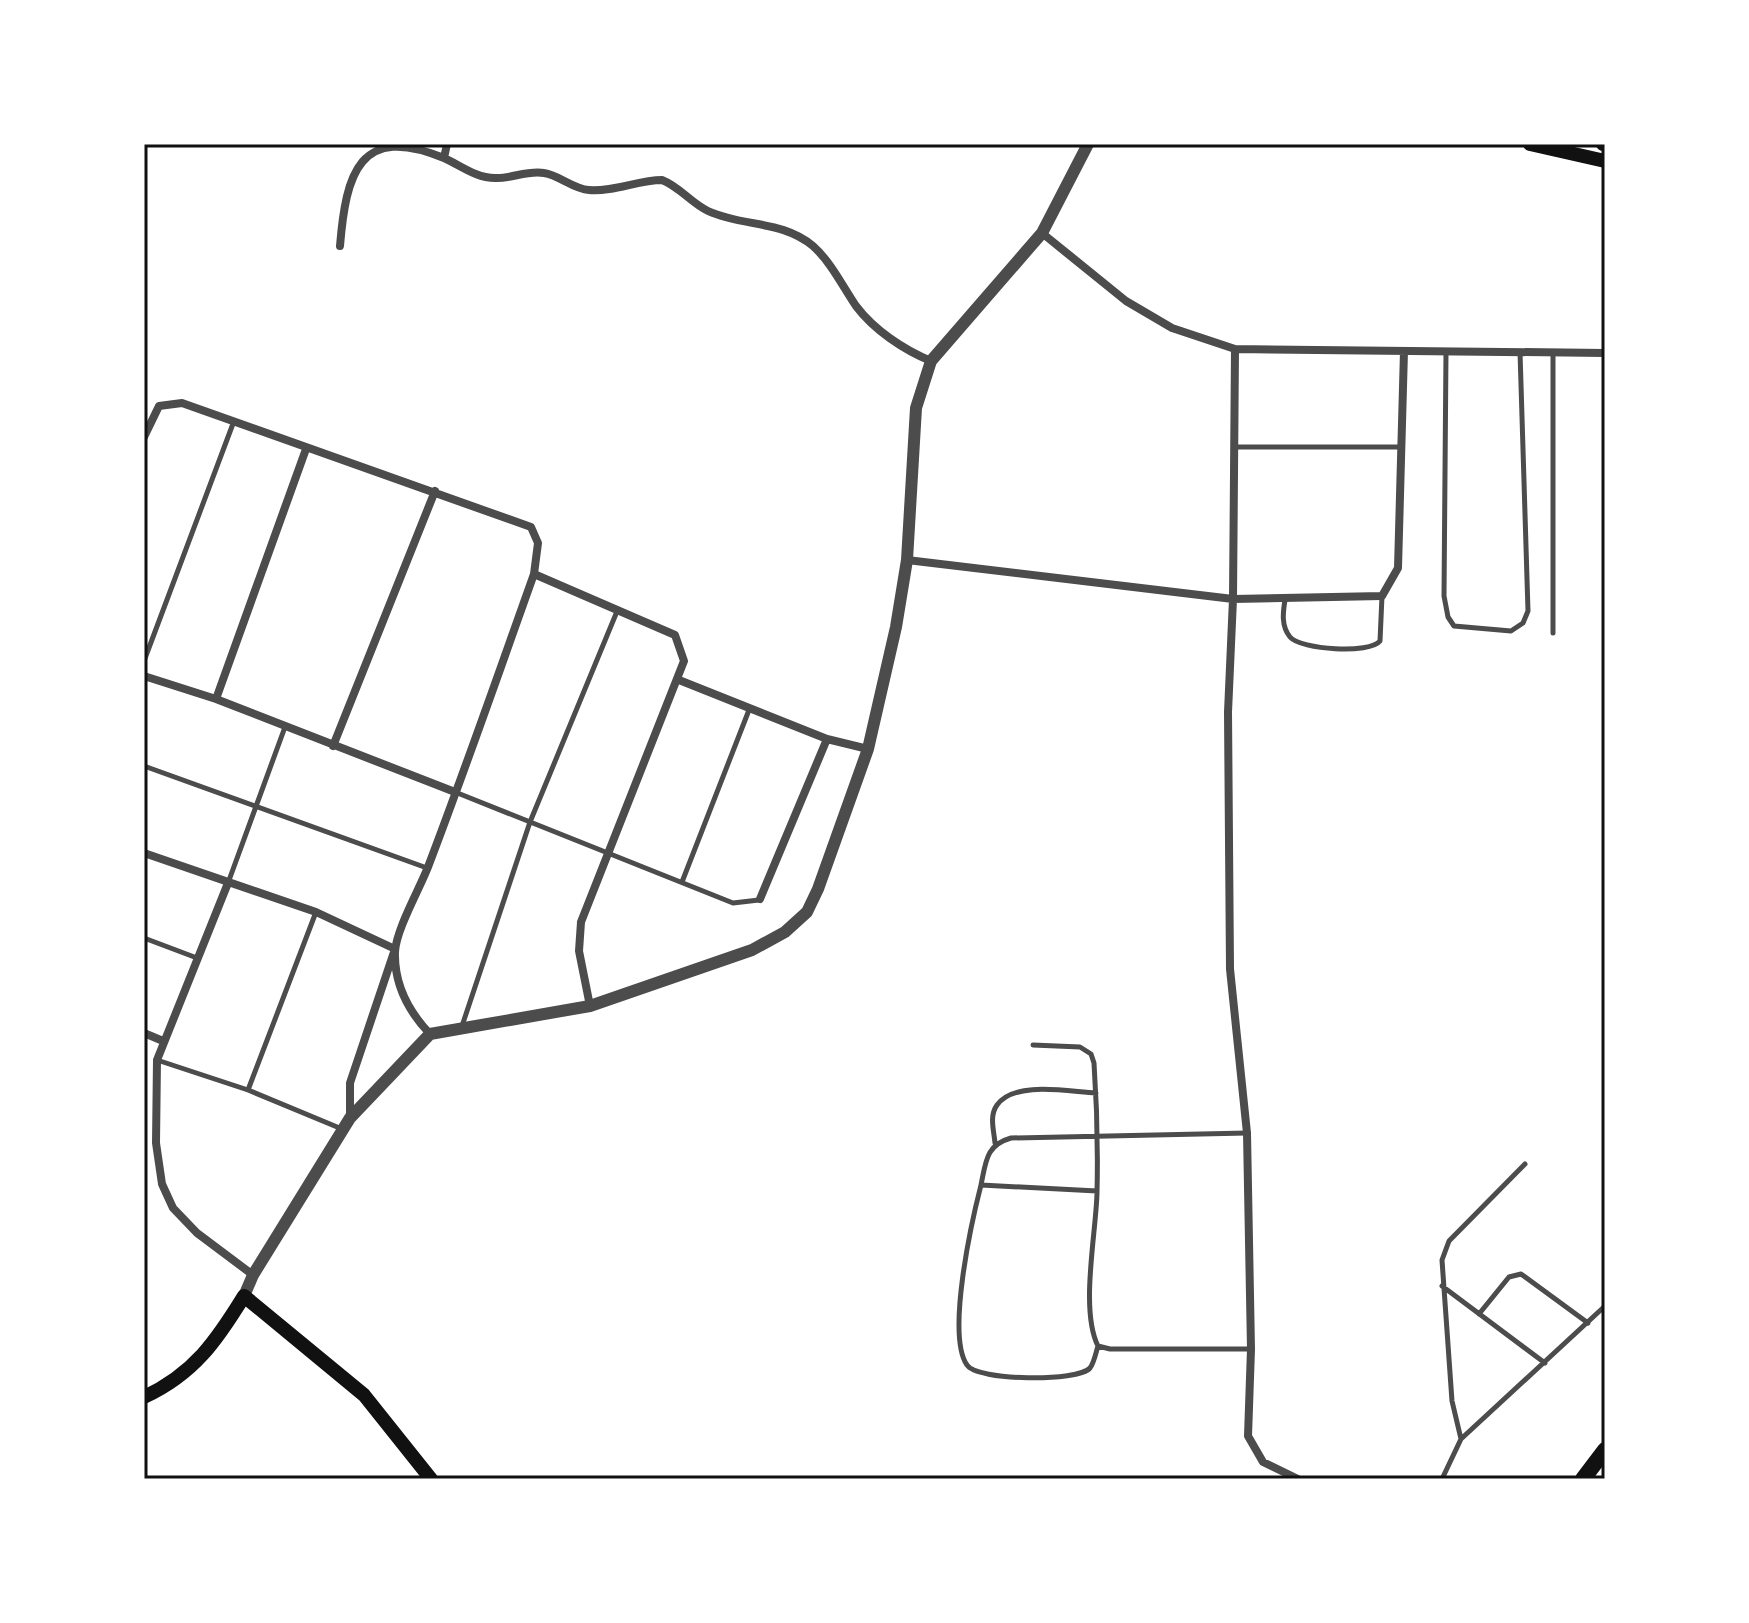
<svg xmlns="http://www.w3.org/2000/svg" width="1749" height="1623" font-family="Arial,sans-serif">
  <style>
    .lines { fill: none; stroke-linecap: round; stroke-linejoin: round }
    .service { stroke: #4c4c4c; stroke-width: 5 }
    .minor { stroke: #4c4c4c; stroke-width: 8 }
    .tertiary { stroke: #4c4c4c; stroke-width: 12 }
    .secondary { stroke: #111; stroke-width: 14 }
    .trunk { stroke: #111; stroke-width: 16 }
    .neatline { fill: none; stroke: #111; stroke-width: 3 }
  </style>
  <rect width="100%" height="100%" fill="#fff"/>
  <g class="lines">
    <path class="service" d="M1446 351 1444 596 1448 617 1454 626 1511 631 1523 623 1528 611 1520 352
      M1553 352V633
      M1235 447H1402
      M1285 600C1283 612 1281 626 1290 637 1301 650 1370 654 1380 641L1382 596
      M144 661 234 421
      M144 766 427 868
      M455 792 733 903 759 900
      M682 882 749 710
      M228 883 285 727
      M316 912 248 1090 342 1129
      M144 938 197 958
      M462 1026 530 822 618 609
      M1033 1045 1080 1047 1091 1054 1094 1063C1097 1106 1098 1150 1097 1193 1096 1234 1080 1310 1098 1346 1096 1352 1094 1363 1090 1368 1078 1382 977 1381 967 1365 946 1335 972 1220 981 1185L1097 1191
      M157 1060 248 1090
      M995 1143C994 1131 989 1116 997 1105 1015 1080 1070 1092 1096 1093
      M981 1185C986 1161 986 1145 1011 1138L1247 1133
      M1442 1286 1545 1363
      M1479 1314 1509 1277 1521 1274 1588 1323
      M1098 1346 1110 1349H1251
      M1461 1439 1452 1401 1442 1260 1449 1241 1525 1164
      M1442 1479 1461 1439 1605 1306"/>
    <path class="minor" d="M444 158 447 144
      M1042 233 1126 301 1172 328 1235 349 1605 353
      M340 246C346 174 359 123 444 158 460 165 476 178 495 178 511 179 527 170 544 173 559 175 573 189 589 190 614 192 638 180 662 180 680 187 691 203 708 211 743 227 782 220 813 246 831 262 843 287 856 306 874 330 904 350 931 361
      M1235 349 1233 599 1228 712 1230 969 1247 1133 1251 1349 1248 1436 1263 1462 1298 1479
      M144 437 159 406 182 403 531 527 538 543 534 574
      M907 560 1233 599 1382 596 1398 568 1404 351
      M144 676 216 699 455 792
      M679 680 827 739 868 749
      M216 699 306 449
      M333 746 435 491
      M144 853 316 912 395 949 350 1083V1118
      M228 883 157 1060 156 1143 162 1184 173 1208 197 1233 253 1275
      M760 899 827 739
      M144 1033 163 1041
      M430 1034C408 1011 394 985 395 952 396 930 419 890 428 867 465 770 499 672 534 574L675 635 684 661 581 922 579 951 590 1006"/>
    <path class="tertiary" d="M244 1296 253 1275 350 1118 430 1034 590 1006 752 950 785 932 807 912 818 889 868 749 896 627 907 560 916 408 931 361 1042 233 1088 144"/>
    <path class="secondary" d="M1530 144 1605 161
      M1603 144H1605
      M144 1397C194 1374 217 1340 244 1296L364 1395 431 1479"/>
    <path class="trunk" d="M1583 1479 1605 1450"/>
  </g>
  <rect width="1749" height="1623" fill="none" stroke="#ffffff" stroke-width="292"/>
  <rect x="146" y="146" width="1457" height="1331" class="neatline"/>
</svg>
